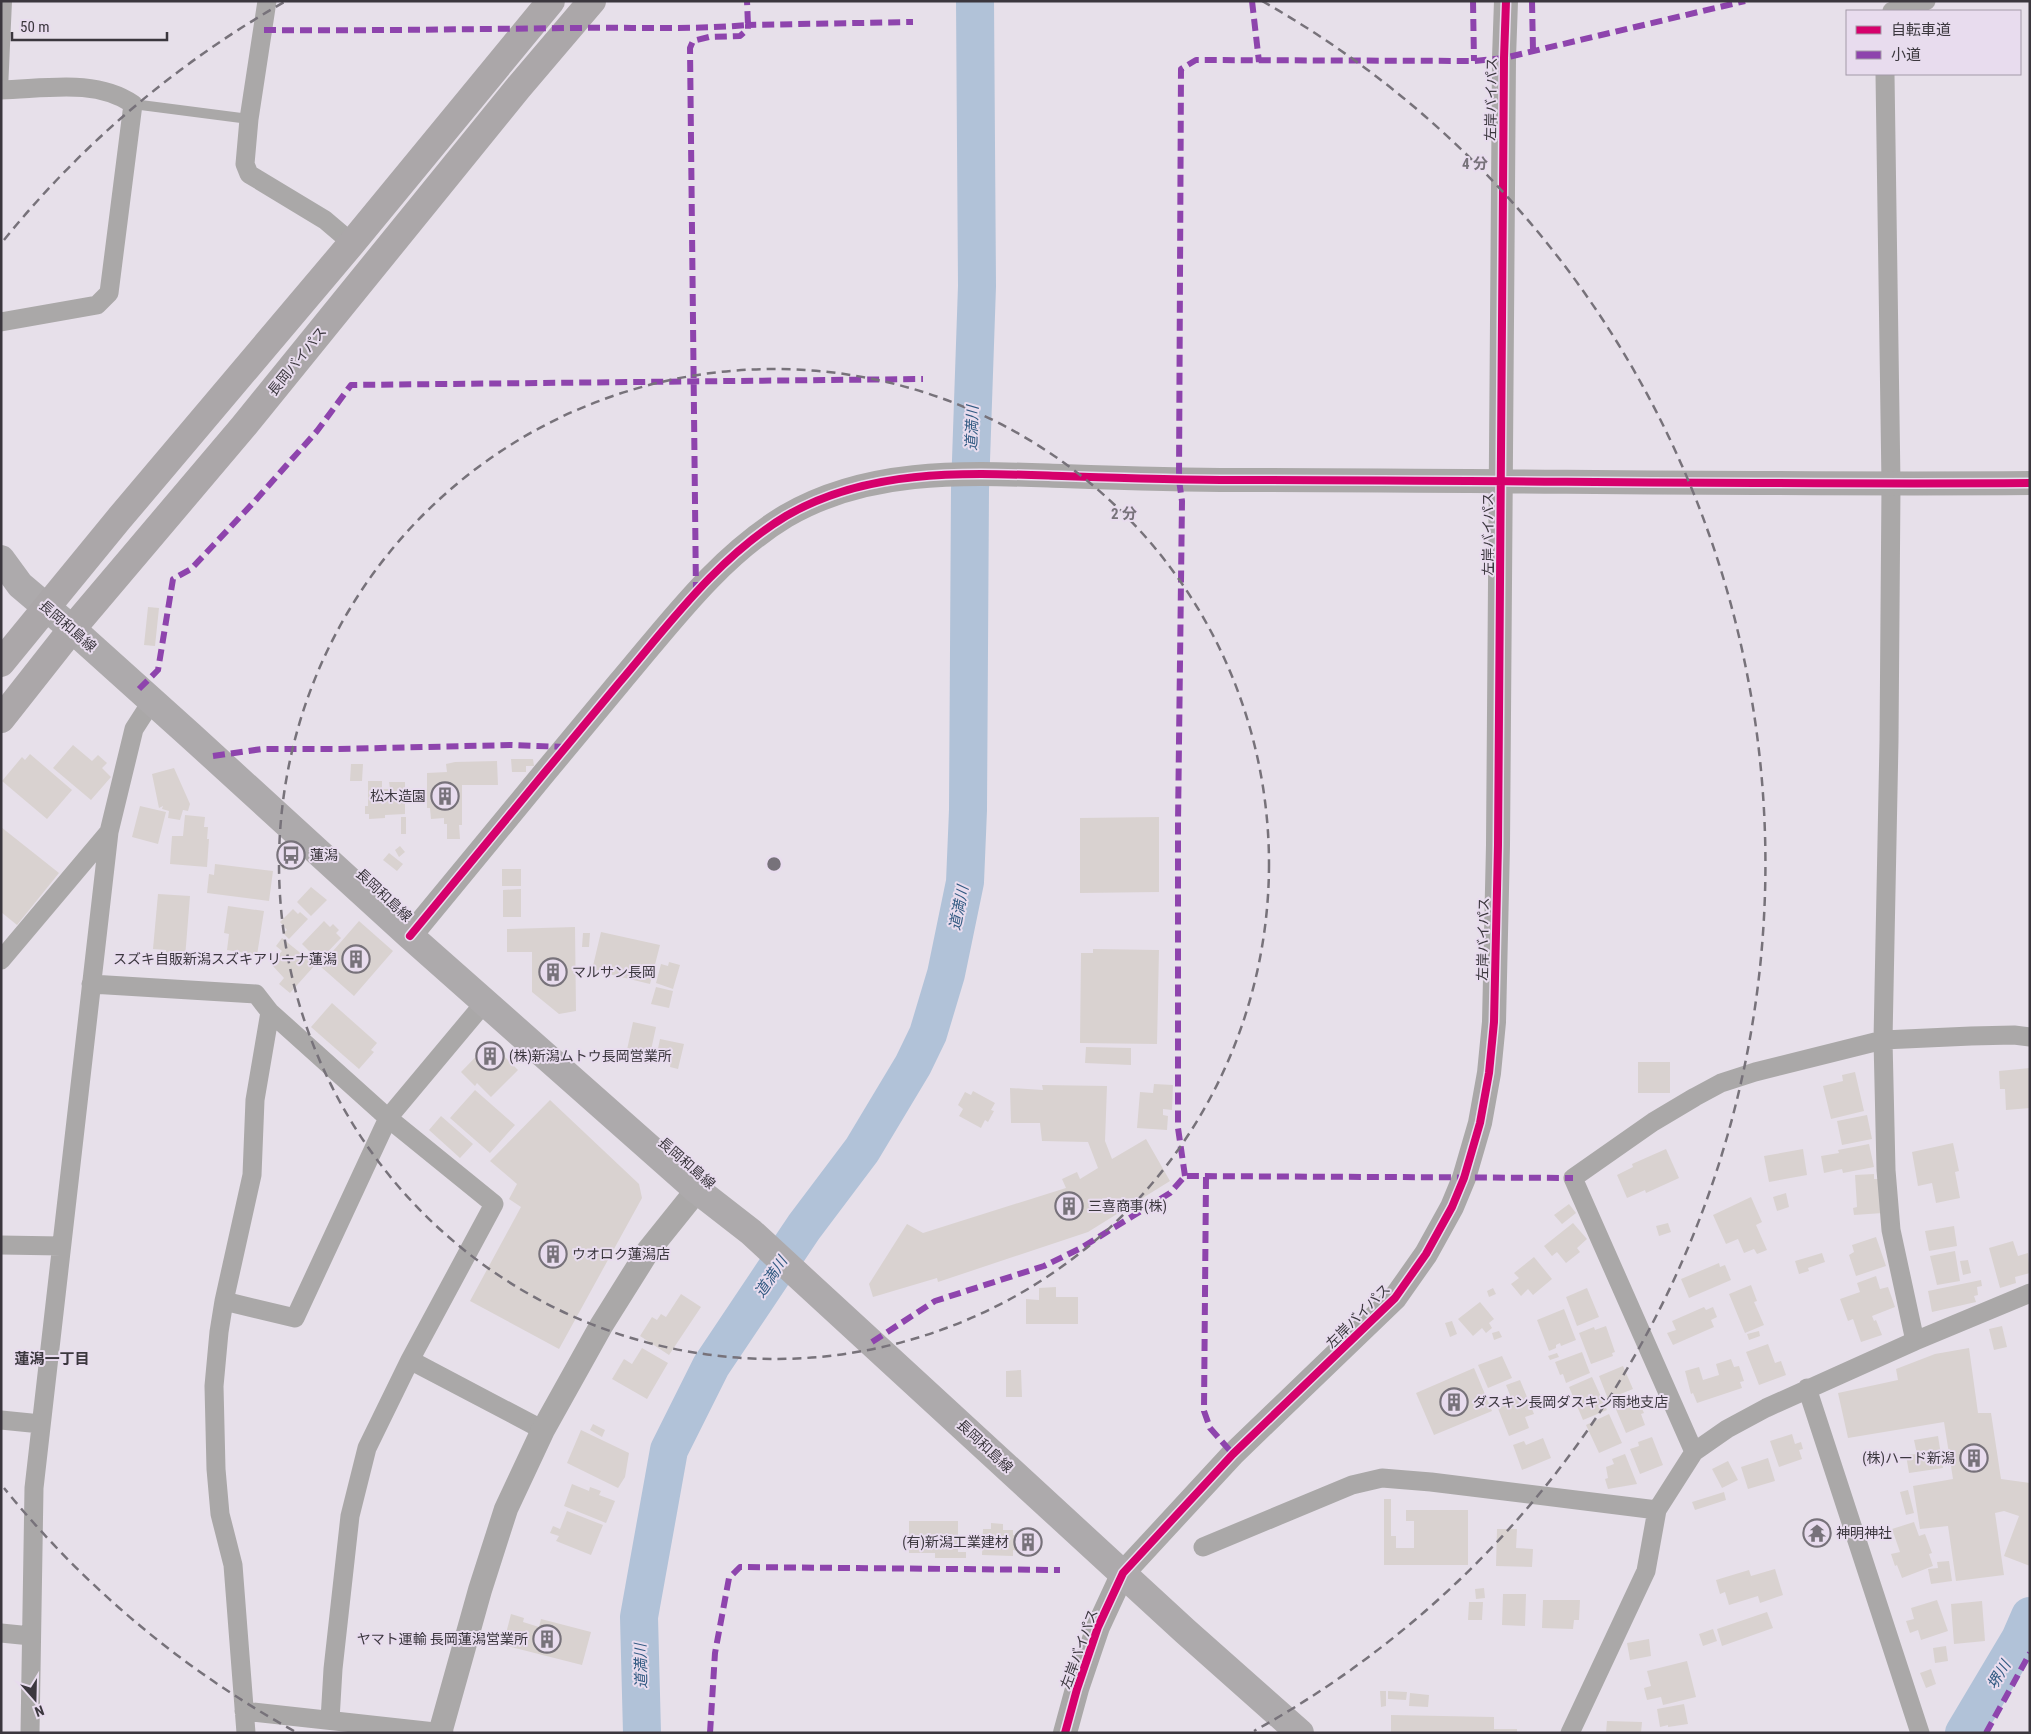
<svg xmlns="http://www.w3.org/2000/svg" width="2031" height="1734" font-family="'Roboto Condensed','Noto Sans JP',sans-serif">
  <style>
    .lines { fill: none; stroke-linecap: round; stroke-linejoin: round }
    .river { stroke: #b1c2d8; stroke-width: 38 }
    .building { fill: #d9d2d0 }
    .service { stroke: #aaa8a8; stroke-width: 10 }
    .minor { stroke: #aaa8a8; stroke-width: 19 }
    .tertiary { stroke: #aaa8a8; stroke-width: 24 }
    .primary { stroke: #adaaac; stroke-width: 28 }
    .trunk { stroke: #aba7a9; stroke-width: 28 }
    .quiet { stroke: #8e44ad; stroke-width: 6; stroke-dasharray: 12 6; stroke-linecap: butt }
    .cycleway-casing { stroke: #e8dcee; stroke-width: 11 }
    .cycleway { stroke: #d6006c; stroke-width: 8 }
    .ring { fill: none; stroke: #77727a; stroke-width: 2.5; stroke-dasharray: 9 6 }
    .labels { text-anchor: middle; stroke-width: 4; stroke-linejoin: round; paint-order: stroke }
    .street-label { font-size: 14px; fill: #3b373e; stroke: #e8dcee }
    .poi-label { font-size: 14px; fill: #3b373e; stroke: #e8dcee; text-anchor: start }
    .water-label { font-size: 15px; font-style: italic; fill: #325a82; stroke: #e8dcee }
    .neighbourhood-label { font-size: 15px; font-weight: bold; fill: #3b373e; stroke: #e8dcee }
    .centre { fill: #77727a; stroke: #e8dcee; stroke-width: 2.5 }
    .ring-label { font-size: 15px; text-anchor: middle; font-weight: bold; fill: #77727a; stroke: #e8dcee; stroke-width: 4; stroke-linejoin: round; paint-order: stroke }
  </style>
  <rect width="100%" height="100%" fill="#e7e0ea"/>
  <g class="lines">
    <path class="river" d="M642 1733 639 1617 669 1450 711 1366 804 1227 862 1150 913 1065 928 1034 946 974 965 882 968 810 970 489 977 286 975 1
      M1964 1733 2020 1639 2030 1616"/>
  </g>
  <path class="building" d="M148 607 159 608 155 646 144 645Z
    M73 745 92 761 98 755 107 763 102 768 111 777 91 800 53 768Z
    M30 754 72 790 47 819 2 781 22 757 25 760Z
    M511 759H533L534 766H526V772H512Z
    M497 761 498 785H462V825H459L460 839H447V824H444V818L431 819 430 808H427V773L447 772 446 764 455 762Z
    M351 764H363L362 781H350Z
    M174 768 190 804 188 811 183 810 180 820 168 818 169 811 162 809 163 806 159 808 152 774Z
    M368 781H382V789H390L389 782H405V814L385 815V818L369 819V814H365V806H368Z
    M140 806 166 812 158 844 132 837Z
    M185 815 205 817 204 827H208L207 839H209L207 867 170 864 172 836H183Z
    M401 817H406V834H401Z
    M1159 817V892L1080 893V818Z
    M1 827 59 873 17 925 1 912Z
    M400 846 405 852 399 857 395 850Z
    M389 853 403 864 397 871 383 860Z
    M283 862 288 866 285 870 280 866Z
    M215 864 273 871 269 901 207 893 209 874 214 875Z
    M502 869H521V886H502Z
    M311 887 327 900 311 916 297 902Z
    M521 889V917H503V890Z
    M158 894 190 896 185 958 166 956V950L153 949Z
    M228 906 264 911 257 955 227 950 229 934 224 933Z
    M293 909 298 914 300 912 308 919 289 939 283 933 287 930 280 922Z
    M324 921 330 927 333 924 339 930 336 933 341 938 319 961 302 944Z
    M359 921 393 951 354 996 320 966Z
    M575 927 576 1011 559 1014 532 992V952H507V929Z
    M601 932 660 945 650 984 592 970Z
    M583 933H590L589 947H582Z
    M282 938 315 965 290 993 279 984 284 978 271 964 282 951 276 946Z
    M1093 949 1159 950 1157 1044 1080 1043 1081 953H1093Z
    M669 962 680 965 673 989 656 983 661 964 668 966Z
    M656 987 673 991 669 1008 651 1004Z
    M332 1003 377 1043 371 1050 374 1052 359 1069 311 1027Z
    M633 1022 656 1027 648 1064 625 1059Z
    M660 1039 684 1044 678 1069 670 1067 671 1061 656 1058Z
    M490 1042 518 1070 491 1097 477 1083 475 1086 461 1072Z
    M1086 1047 1131 1048V1065L1085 1063Z
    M1638 1062H1670V1093H1638Z
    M2030 1068V1108L2006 1110 2005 1089H2000L1999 1071Z
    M1855 1072 1864 1111 1831 1119 1823 1086 1843 1081 1842 1075Z
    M1154 1084 1173 1085 1172 1110 1163 1109V1115L1168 1116 1167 1130 1137 1128 1140 1092 1153 1093Z
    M1042 1085 1107 1086 1105 1141 1112 1159 1146 1139 1170 1181 1088 1232 938 1282 937 1278 873 1297 869 1284 907 1224 923 1233 1066 1188 1062 1179 1077 1172 1080 1179 1098 1168 1088 1142 1042 1141 1040 1123H1011L1010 1088 1043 1090Z
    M475 1090 515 1125 490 1153 450 1118Z
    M973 1091 995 1103 991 1110 994 1111 988 1122 985 1120 981 1128 959 1116 963 1109 958 1105 965 1092 971 1095Z
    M550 1100 639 1184 642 1198 559 1349 470 1301 521 1207 509 1199 517 1184 490 1161Z
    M1867 1115 1872 1139 1842 1145 1837 1121Z
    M441 1116 473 1144 460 1158 429 1130Z
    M1953 1143 1959 1171 1955 1172 1960 1198 1936 1203 1932 1183 1918 1186 1912 1152Z
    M1869 1144 1874 1167 1843 1173 1842 1169 1824 1173 1821 1156 1839 1153 1838 1150Z
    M1666 1149 1679 1178 1646 1193 1645 1190 1627 1198 1617 1175 1633 1167 1632 1164Z
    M1803 1149 1807 1175 1769 1182 1764 1156Z
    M1874 1174V1179H1883V1213L1854 1215 1853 1208 1857 1207 1855 1175Z
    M1786 1193 1789 1207 1777 1211 1773 1197Z
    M1751 1197 1762 1222 1756 1225 1767 1250 1757 1254 1754 1249 1744 1253 1738 1239 1726 1244 1713 1215Z
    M1569 1204 1576 1213 1562 1224 1554 1215Z
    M1573 1223 1587 1239 1577 1248 1580 1252 1566 1263 1557 1252 1552 1256 1544 1246Z
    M1668 1223 1671 1232 1659 1236 1656 1226Z
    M1954 1226 1957 1246 1929 1251 1925 1231Z
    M1876 1237 1886 1266 1856 1276 1849 1255 1854 1252 1852 1245Z
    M2013 1241 2018 1256 2028 1253 2030 1273 2015 1277 2016 1283 2000 1288 1989 1248Z
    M1955 1251 1960 1281 1937 1285 1930 1256Z
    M1822 1253 1825 1262 1808 1268 1809 1271 1799 1274 1795 1261Z
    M1534 1257 1552 1279 1533 1295 1528 1289 1521 1296 1511 1284 1519 1278 1514 1273Z
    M1968 1260 1971 1273 1963 1275 1960 1261Z
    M1719 1263 1720 1267 1725 1265 1731 1280 1689 1298 1681 1279Z
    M1876 1276 1880 1289 1888 1287 1895 1307 1872 1316 1874 1321 1876 1320 1882 1335 1861 1342 1853 1319 1848 1321 1840 1299 1860 1292 1857 1283Z
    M1981 1280 1982 1286 1977 1287 1978 1295 1974 1296 1976 1302 1932 1312 1928 1291Z
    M1751 1285 1757 1301 1754 1302 1764 1325 1745 1333 1729 1294Z
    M1056 1287V1297H1078V1324H1026V1299L1039 1300V1288Z
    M1493 1288 1496 1294 1489 1297 1487 1291Z
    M1587 1288 1599 1317 1577 1326 1566 1297Z
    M681 1294 701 1307 669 1355 640 1336 652 1317 657 1320 661 1314 666 1317Z
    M1480 1302 1494 1319 1489 1323 1492 1328 1486 1333 1482 1328 1473 1336 1458 1319Z
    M1704 1307 1706 1310 1713 1307 1717 1317 1711 1320 1714 1327 1673 1345 1667 1333 1676 1330 1672 1321Z
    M1564 1309 1576 1340 1561 1346 1560 1343 1556 1345V1348L1549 1351 1537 1320Z
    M1452 1321 1457 1334 1450 1337 1445 1323Z
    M1606 1326 1615 1352 1612 1353 1613 1356 1591 1364 1579 1333 1594 1327 1595 1330Z
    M2002 1326 2007 1347 1994 1350 1989 1329Z
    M1499 1331 1502 1337 1494 1340 1492 1333Z
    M1759 1331 1760 1336 1749 1340 1747 1334Z
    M1768 1344 1775 1363 1781 1361 1786 1375 1759 1385 1746 1352Z
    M642 1348 668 1363 647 1399 612 1379 624 1359 632 1364Z
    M1969 1348 1978 1413H1991L2001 1479 2030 1483V1566L2004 1556 2019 1516 2004 1511 1995 1513 2004 1575 1956 1581 1948 1526 1920 1529 1913 1486 1953 1479 1944 1422 1848 1438 1838 1393 1898 1380 1896 1369 1935 1354Z
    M1582 1352 1590 1373 1566 1383 1563 1374 1560 1375 1555 1362Z
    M1557 1353 1559 1357 1550 1360 1548 1356Z
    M1502 1356 1512 1378 1488 1388 1478 1365Z
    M1731 1359 1734 1367 1739 1366 1744 1381 1740 1382 1742 1388 1697 1403 1693 1393 1691 1394 1685 1371 1699 1367 1703 1380 1719 1375 1716 1364Z
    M1623 1366 1633 1389 1608 1399 1599 1376Z
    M1474 1368 1492 1411 1434 1435 1416 1393Z
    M1021 1370 1022 1397H1006V1371Z
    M1592 1377 1607 1410 1583 1420 1569 1387Z
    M1520 1380 1534 1414 1525 1417 1529 1428 1509 1436 1497 1406 1512 1400 1506 1385Z
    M1637 1398 1644 1413 1641 1414 1645 1425 1626 1433 1615 1407Z
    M1609 1414 1622 1443 1599 1453 1586 1425Z
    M593 1424 605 1430 602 1437 590 1430Z
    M581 1430 629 1453 625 1477 618 1488 567 1463Z
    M1792 1434 1795 1444 1801 1442 1803 1449 1799 1450 1802 1459 1779 1467 1770 1441Z
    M1938 1436 1943 1468 1909 1473 1906 1455 1917 1454 1914 1440Z
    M1652 1437 1663 1465 1640 1474 1630 1449 1639 1446 1638 1442Z
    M1543 1438 1551 1458 1522 1470 1513 1445 1524 1441 1526 1445Z
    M1625 1454 1637 1484 1608 1489 1605 1479 1608 1478 1606 1467 1614 1464 1612 1459Z
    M1768 1458 1775 1481 1748 1489 1741 1467Z
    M1728 1461 1738 1480 1722 1488 1712 1469Z
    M572 1484 589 1491 590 1487 601 1491 599 1495 615 1501 606 1523 564 1506Z
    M1908 1490 1914 1513 1906 1515 1900 1492Z
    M1724 1492 1726 1500 1695 1510 1692 1502Z
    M1384 1499H1391V1536H1396V1548H1414V1521H1406V1510H1468V1565H1384Z
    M567 1511 603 1525 591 1555 556 1541 559 1536 550 1533 553 1526 560 1529Z
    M909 1521H958V1552H966V1558H935V1553H909Z
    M1914 1522 1919 1536 1925 1534 1932 1553 1929 1554 1933 1566 1902 1578 1897 1565 1895 1566 1891 1554 1900 1552 1892 1529Z
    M991 1523 1003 1524V1530H1013V1535H1018V1551L1013 1550V1556L982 1555 983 1529H991Z
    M1821 1527 1824 1535 1813 1538 1811 1530Z
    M1497 1529H1517L1516 1548 1533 1549 1532 1567 1496 1566Z
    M1022 1530H1034L1033 1555 1021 1554Z
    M1949 1561 1952 1581 1931 1584 1928 1569 1938 1568 1937 1562Z
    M1775 1569 1783 1595 1760 1603 1758 1596 1729 1605 1725 1592 1720 1594 1716 1580 1749 1570 1751 1576Z
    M1484 1588 1485 1598 1476 1599 1475 1589Z
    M1503 1594H1526L1525 1626 1502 1625Z
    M1543 1600H1580L1579 1620H1574L1573 1629 1542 1628Z
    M1937 1600 1948 1631 1921 1640 1918 1630 1910 1633 1906 1621 1914 1619 1911 1608Z
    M1982 1601 1985 1641 1954 1644 1951 1604Z
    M1469 1602H1483L1482 1620H1468Z
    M1767 1612 1773 1628 1722 1646 1717 1629Z
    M511 1614 524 1618 523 1622 539 1627 541 1619 591 1632 582 1665 503 1645Z
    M1713 1629 1717 1641 1703 1646 1699 1634Z
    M1649 1639 1651 1656 1630 1660 1627 1643Z
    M1946 1646 1948 1661 1935 1663 1933 1648Z
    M1687 1661 1696 1697 1663 1705 1661 1697 1647 1700 1644 1688 1651 1686 1647 1671Z
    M1931 1669 1936 1684 1926 1688 1920 1673Z
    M1380 1691H1386V1706L1381 1707Z
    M1388 1691 1407 1692 1406 1700 1388 1699Z
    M1410 1693 1429 1695 1428 1707 1409 1706Z
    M1684 1704 1688 1724 1668 1727V1725L1660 1727 1657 1709Z
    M1391 1715 1494 1717V1729H1517V1733H1391Z
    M1607 1721 1642 1722 1641 1733H1606Z"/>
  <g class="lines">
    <path class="service" d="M3 90 7 1
      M133 104 249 119"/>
    <path class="minor" d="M267 1 249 119 245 164 249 174 325 220 352 243
      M1892 11 1926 1
      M1885 74 1891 484 1889 741 1883 1040 1886 1170 1891 1230 1915 1341
      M1 90C44 89 95 78 133 104L109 293 97 305 1 322
      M1 960 109 832
      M91 984 256 994 270 1012 388 1118 494 1204 410 1360 367 1448 350 1516 333 1669 330 1720
      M1 1245 61 1246
      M224 1301 295 1318 388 1118 485 1002
      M410 1360 543 1430
      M1807 1388 1920 1733
      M1 1420 41 1424
      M1694 1452 1573 1178 1653 1122 1695 1097 1721 1083 1755 1072 1883 1040 1971 1036 2014 1035 2030 1037
      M1203 1547 1352 1485 1382 1478 1431 1482 1657 1510
      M1 1633 31 1636
      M244 1711 444 1733
      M30 1733 34 1488 109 832 134 729 152 701
      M246 1733 233 1565 220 1514 216 1469 214 1386 219 1332 224 1301 252 1175 255 1100 270 1012
      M1570 1733 1646 1571 1657 1510 1694 1452 1727 1429 1766 1408 1915 1341 2030 1293"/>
    <path class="tertiary" d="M410 936C479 852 549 767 619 683 670 623 718 557 786 516 870 467 969 473 1062 476 1120 478 1178 480 1236 480 1500 480 1765 485 2030 483
      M440 1733 480 1590 506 1509 543 1430 601 1326 648 1251 697 1190
      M1065 1733 1077 1689 1098 1627 1123 1573 1233 1454 1395 1298 1426 1254 1452 1207 1464 1178 1480 1123 1489 1073 1494 1022 1498 845 1504 58 1506 1"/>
    <path class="primary" d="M1 559 20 585 72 629 191 736 410 936 697 1190 751 1232 1185 1631 1300 1733"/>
    <path class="trunk" d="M1 663 118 520 352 243 551 1
      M1 719 72 629 243 427 518 88 592 1"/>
    <path class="quiet" d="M1252 1 1259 62
      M1473 1 1474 61
      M1532 1 1533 51
      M264 30C367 31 470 29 574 28 632 27 690 30 748 25L747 1
      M696 594 690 48 693 41 709 37 740 36 748 29V25L913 22
      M139 689 158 670 173 579 191 569 254 502 317 431 351 385 923 379
      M213 756 262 749H337L512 745 565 747
      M1185 1176 1178 1128V823L1182 501 1179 480 1181 69 1196 60 1474 61 1504 58 1745 1
      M1206 1177 1204 1411 1210 1428 1233 1454
      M872 1342 935 1301 1044 1266 1081 1248 1170 1193 1185 1176 1573 1178
      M710 1733 715 1653 729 1578 740 1567 1060 1570
      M1986 1733 2030 1653"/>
    <g class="cycleway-casing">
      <path id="cycleway" d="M410 936C479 852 549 767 619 683 670 623 718 557 786 516 870 467 969 473 1062 476 1120 478 1178 480 1236 480 1500 480 1765 485 2030 483
        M1065 1733 1077 1689 1098 1627 1123 1573 1233 1454 1395 1298 1426 1254 1452 1207 1464 1178 1480 1123 1489 1073 1494 1022 1498 845 1504 58 1506 1"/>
    </g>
    <use href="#cycleway" class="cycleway"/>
  </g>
  <g class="ring">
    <circle cx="774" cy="864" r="495"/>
    <path d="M294 1731A991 991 0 0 1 4 1488M4 240A991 991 0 0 1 286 1M1262 1A991 991 0 0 1 1254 1731"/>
  </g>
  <defs>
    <g id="building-ring" transform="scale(1.4375)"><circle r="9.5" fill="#e8dcee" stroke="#77727a" stroke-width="1.5"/><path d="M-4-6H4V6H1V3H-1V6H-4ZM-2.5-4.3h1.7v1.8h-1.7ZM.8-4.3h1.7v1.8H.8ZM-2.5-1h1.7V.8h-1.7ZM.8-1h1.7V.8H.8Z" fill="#77727a"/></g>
    <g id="bus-ring" transform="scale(1.4375)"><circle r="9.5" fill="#e8dcee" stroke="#77727a" stroke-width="1.5"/><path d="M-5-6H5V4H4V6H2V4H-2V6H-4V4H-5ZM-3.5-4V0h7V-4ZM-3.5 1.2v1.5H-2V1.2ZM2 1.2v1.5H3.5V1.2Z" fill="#77727a"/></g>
    <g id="temple-ring" transform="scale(1.4375)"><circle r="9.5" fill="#e8dcee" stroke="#77727a" stroke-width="1.5"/><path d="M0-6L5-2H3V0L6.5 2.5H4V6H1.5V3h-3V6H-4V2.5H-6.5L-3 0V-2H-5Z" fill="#77727a"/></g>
  </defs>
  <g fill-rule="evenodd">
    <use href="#building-ring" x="445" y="796"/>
    <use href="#bus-ring" x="291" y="855"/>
    <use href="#building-ring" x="356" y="959"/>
    <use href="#building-ring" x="553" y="972"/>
    <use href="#building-ring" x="490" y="1056"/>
    <use href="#building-ring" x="1069" y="1206"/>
    <use href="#building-ring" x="553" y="1254"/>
    <use href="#building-ring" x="1454" y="1402"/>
    <use href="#building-ring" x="1974" y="1458"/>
    <use href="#temple-ring" x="1817" y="1533"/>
    <use href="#building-ring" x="1028" y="1542"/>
    <use href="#building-ring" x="547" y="1639"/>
  </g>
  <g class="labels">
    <g class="street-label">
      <text transform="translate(1491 99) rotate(-89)" y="5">左岸バイパス</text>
      <text transform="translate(297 361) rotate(-51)" y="5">長岡バイパス</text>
      <text transform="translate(1488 534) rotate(-90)" y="5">左岸バイパス</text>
      <text transform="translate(68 626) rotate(41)" y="5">長岡和島線</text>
      <text transform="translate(384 895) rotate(43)" y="5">長岡和島線</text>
      <text transform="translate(1483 939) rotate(-89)" y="5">左岸バイパス</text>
      <text transform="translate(687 1163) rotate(41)" y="5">長岡和島線</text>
      <text transform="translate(1358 1316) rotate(-45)" y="5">左岸バイパス</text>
      <text transform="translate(985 1446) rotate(43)" y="5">長岡和島線</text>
      <text transform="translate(1079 1649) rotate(-70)" y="5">左岸バイパス</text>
    </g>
    <g class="poi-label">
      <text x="426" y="801" text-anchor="end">松木造園</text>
      <text x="310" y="860">蓮潟</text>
      <text x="337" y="964" text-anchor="end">スズキ自販新潟スズキアリーナ蓮潟</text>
      <text x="572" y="977">マルサン長岡</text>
      <text x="509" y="1061">(株)新潟ムトウ長岡営業所</text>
      <text x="1088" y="1211">三喜商事(株)</text>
      <text x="572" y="1259">ウオロク蓮潟店</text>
      <text x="1473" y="1407">ダスキン長岡ダスキン雨地支店</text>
      <text x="1955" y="1463" text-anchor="end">(株)ハード新潟</text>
      <text x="1836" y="1538">神明神社</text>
      <text x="1009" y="1547" text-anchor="end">(有)新潟工業建材</text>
      <text x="528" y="1644" text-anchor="end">ヤマト運輸 長岡蓮潟営業所</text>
    </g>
    <g class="water-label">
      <text transform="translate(972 428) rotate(-88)" y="5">道満川</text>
      <text transform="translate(959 908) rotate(-79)" y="5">道満川</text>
      <text transform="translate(771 1277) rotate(-56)" y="5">道満川</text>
      <text transform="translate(641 1666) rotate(-91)" y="5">道満川</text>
      <text transform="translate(1999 1675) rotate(-59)" y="5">堺川</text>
    </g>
    <g class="neighbourhood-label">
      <text x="52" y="1364">蓮潟一丁目</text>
    </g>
  </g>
  <circle cx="774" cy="864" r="8" class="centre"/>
  <g class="ring-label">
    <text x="1475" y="169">4 分</text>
    <text x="1124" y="519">2 分</text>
  </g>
  <rect width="2031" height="1734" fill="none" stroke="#3b373e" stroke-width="5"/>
  <rect x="1846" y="10" width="175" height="65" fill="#e8dcee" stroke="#a39aa8"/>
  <rect x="1856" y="26" width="25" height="8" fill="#d6006c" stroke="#a39aa8"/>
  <text x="1891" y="35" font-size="15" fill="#3b373e">自転車道</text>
  <rect x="1856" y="51" width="25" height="8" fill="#8e44ad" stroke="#a39aa8"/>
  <text x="1891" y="60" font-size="15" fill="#3b373e">小道</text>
  <g transform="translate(35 1699) rotate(160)" stroke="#e8dcee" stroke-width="4" paint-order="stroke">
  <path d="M0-4L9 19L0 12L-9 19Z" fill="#3b373e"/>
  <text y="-8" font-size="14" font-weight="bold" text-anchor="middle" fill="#3b373e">N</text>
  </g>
  <path d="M12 32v8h155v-8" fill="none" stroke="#3b373e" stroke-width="2.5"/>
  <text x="20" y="32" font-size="15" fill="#3b373e" stroke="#e8dcee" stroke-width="4" paint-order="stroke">50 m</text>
</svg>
